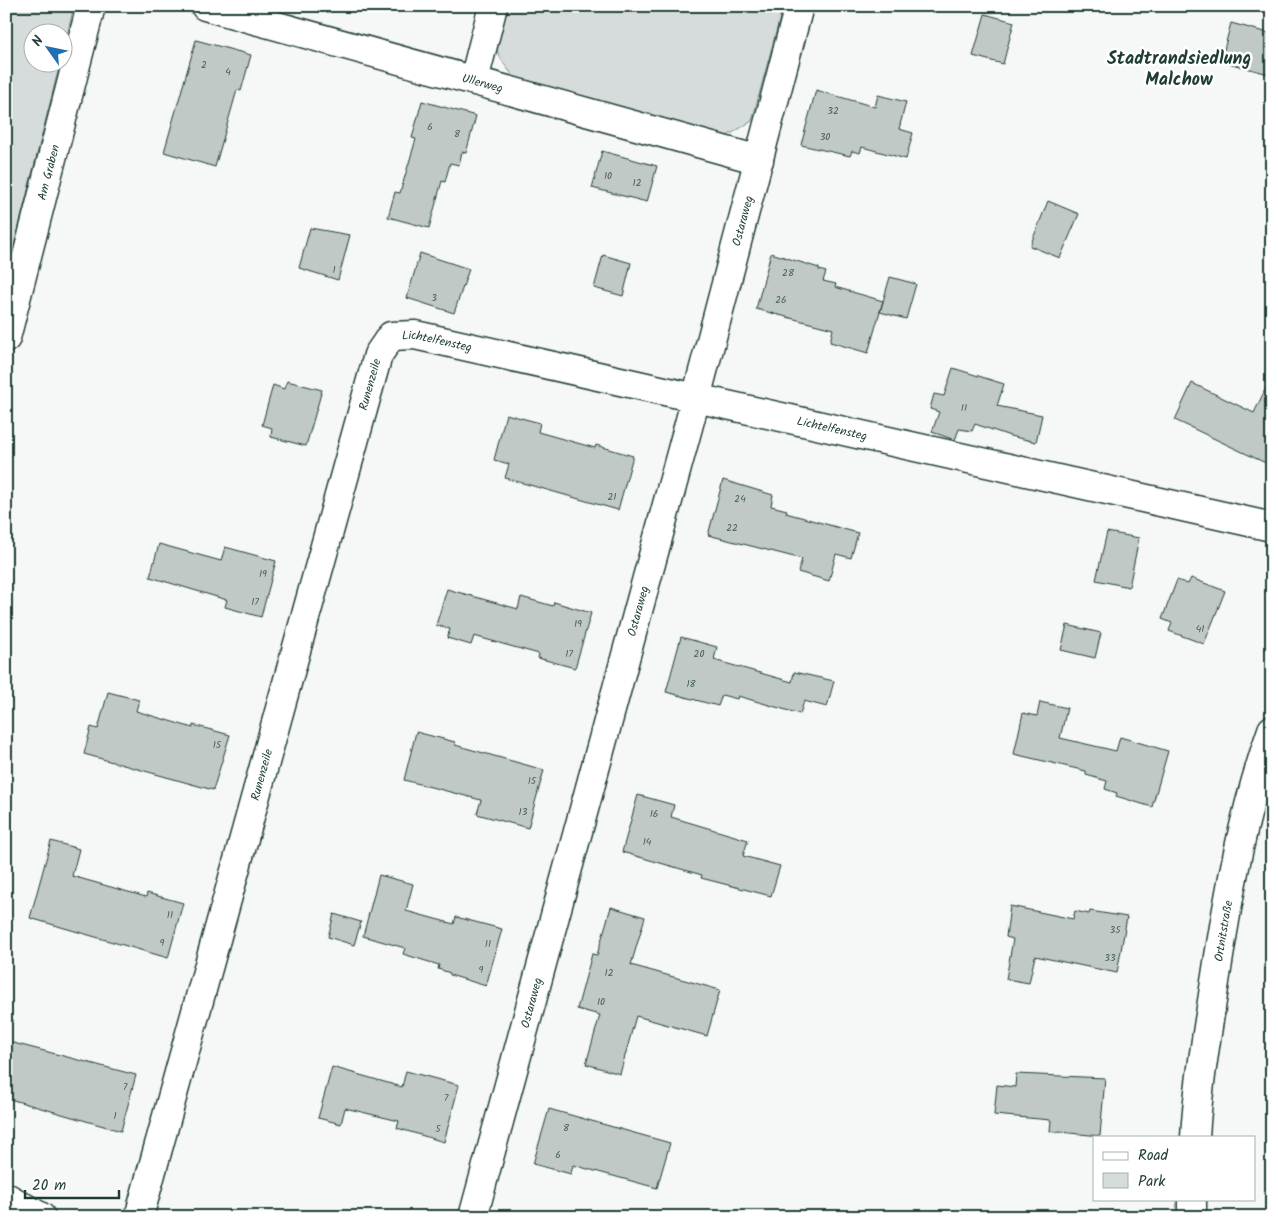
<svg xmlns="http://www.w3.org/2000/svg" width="1278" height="1223" font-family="Kalam,sans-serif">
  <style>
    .green { fill: #d6dcdb; stroke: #7a8c88 }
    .building { fill: #c0c9c6; stroke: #1f3d34 }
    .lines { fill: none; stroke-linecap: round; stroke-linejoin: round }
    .minor-casing { stroke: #1f3d34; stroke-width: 31 }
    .minor { stroke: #fff; stroke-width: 28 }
    .labels { text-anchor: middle; stroke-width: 5; stroke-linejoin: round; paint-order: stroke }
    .number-label { font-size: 10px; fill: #476058 }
    .street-label { font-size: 12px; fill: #1f3d34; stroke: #fff }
    .district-label { font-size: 18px; font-weight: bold; fill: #1f3d34; stroke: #fff }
  </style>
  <rect width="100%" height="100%" fill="#f6f7f7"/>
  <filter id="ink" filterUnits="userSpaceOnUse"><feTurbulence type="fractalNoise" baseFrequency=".02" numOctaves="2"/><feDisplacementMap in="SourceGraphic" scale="10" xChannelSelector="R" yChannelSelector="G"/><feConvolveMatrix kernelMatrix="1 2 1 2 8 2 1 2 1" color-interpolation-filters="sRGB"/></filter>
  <g filter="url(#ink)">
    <path class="green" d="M6 6H74L63 52 62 32H32V62L60 63 6 277Z
      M500 6H783L752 121 724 138 517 80C491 51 493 42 500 6Z"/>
    <path class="building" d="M985 14 1014 22 1003 64 973 56Z
      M1231 23 1272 34V75L1221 61Z
      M196 40 251 55 241 91 237 90 215 167 164 152Z
      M816 90 875 107 878 95 906 102 899 129 913 133 906 159 862 147 860 153 852 151 850 156 801 145Z
      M422 101 476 116 466 153 462 152 459 165 450 163 445 182 442 181 429 228 388 217 395 192 400 193 416 139 412 138Z
      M602 151 657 166 647 202 592 188Z
      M1048 201 1079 214 1060 258 1030 246Z
      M310 228 350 235 338 280 299 268Z
      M420 253 469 269 454 313 407 298Z
      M771 253 819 268V270L826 272 823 281 836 284 835 287 883 301 868 353 830 342 833 329 756 309Z
      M603 255 631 263 623 296 594 288Z
      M890 277 916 284 906 319 880 312Z
      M953 368 1004 384 997 406 1042 415 1036 442 1010 436 975 424 972 431 959 429 955 440 932 432 939 412 930 409 934 394 944 396Z
      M1272 375V466L1175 420 1192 383 1254 413Z
      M287 381 322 390 306 446 271 437 272 428 262 425 273 385 284 389Z
      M506 414 540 423 538 432 595 448 596 445 633 456 618 510 505 478 509 464 494 460Z
      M723 480 773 495 771 506 787 510 786 513 858 533 851 558 836 554 829 581 798 572 802 559 708 535Z
      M1107 532 1139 538 1129 587 1096 580Z
      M159 544 221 561 225 547 276 561 261 617 225 607 227 600 150 577Z
      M1191 578 1225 591 1204 644 1169 631 1172 623 1162 619 1177 580 1188 584Z
      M447 589 518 609 521 597 553 606 554 602 591 613 575 668 538 658 539 654 474 636 471 645 447 638 450 629 436 625Z
      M1067 625 1101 633 1095 658 1061 650Z
      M681 637 717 647 714 660 792 682 794 672 834 681 827 707 804 701 800 714 738 696 737 699 722 695 718 706 666 692Z
      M108 692 139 700 136 711 193 728V725L230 735 213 790 84 754 91 727 98 729Z
      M1040 702 1067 708 1060 738 1116 751 1120 737 1168 751 1152 807 1116 796 1117 793 1105 789 1107 781 1086 775V771L1014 754 1023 713 1037 716Z
      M416 732 455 742V745L544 770 528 828 477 814 481 800 404 780Z
      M638 795 674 805 671 817 748 840 743 856 780 866 771 896 701 878 702 875 622 852Z
      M51 841 79 849 72 876 146 897 147 893 183 903 168 958 30 918Z
      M379 875 413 884 406 911 454 924 456 917 502 929 486 986 450 975V973L438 969 439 965 403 954 405 948 363 936Z
      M1010 906 1073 919 1075 911 1089 914 1090 911 1127 917 1117 973 1035 956 1029 983 1006 979 1013 939 1006 937Z
      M611 907 645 917 631 965 720 990 707 1036 636 1016 620 1074 586 1064 600 1015 577 1009 592 954 597 955Z
      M334 914 361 922 354 945 328 937Z
      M6 1041 136 1075 121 1131 6 1098Z
      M332 1067 402 1087 406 1071 459 1085 444 1142 397 1128 399 1121 345 1108 341 1124 318 1118Z
      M1016 1074 1105 1078 1100 1136 1050 1131 1051 1120 994 1115 997 1085 1015 1087Z
      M549 1109 670 1143 657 1188 573 1165 571 1174 533 1164Z"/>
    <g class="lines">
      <g class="minor-casing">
        <g id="minor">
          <path id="s1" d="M205 6 759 160"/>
          <path d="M474 80 493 6"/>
          <path id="s2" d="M6 338 91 6"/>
          <path id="s3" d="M1195 1137C1198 1085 1207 1034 1215 982 1228 897 1243 812 1272 730"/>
          <path d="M6 1197 41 1217"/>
          <path id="s4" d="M139 1217 378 355 391 336 415 335 1272 527"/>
          <path id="s5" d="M473 1217 696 398 799 6"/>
          <path d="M1192 1217V1199"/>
        </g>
      </g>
      <use href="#minor" class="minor"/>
    </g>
  </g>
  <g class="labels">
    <g class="number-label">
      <text x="204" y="68">2</text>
      <text x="228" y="75">4</text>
      <text x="833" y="114">32</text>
      <text x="430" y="130">6</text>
      <text x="457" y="137">8</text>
      <text x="825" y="140">30</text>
      <text x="608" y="179">10</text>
      <text x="637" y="186">12</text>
      <text x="334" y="273">1</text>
      <text x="788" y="276">28</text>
      <text x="434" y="301">3</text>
      <text x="781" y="303">26</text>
      <text x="964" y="411">11</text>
      <text x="612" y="500">21</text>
      <text x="740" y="502">24</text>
      <text x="732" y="531">22</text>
      <text x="263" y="577">19</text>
      <text x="255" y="605">17</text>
      <text x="578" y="627">19</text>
      <text x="1200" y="632">41</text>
      <text x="569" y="657">17</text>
      <text x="699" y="657">20</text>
      <text x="691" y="687">18</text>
      <text x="217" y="748">15</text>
      <text x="532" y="784">15</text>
      <text x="523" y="815">13</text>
      <text x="654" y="817">16</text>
      <text x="647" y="845">14</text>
      <text x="170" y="918">11</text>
      <text x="1115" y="933">35</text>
      <text x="162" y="946">9</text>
      <text x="488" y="947">11</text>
      <text x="1110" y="961">33</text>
      <text x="481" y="973">9</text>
      <text x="609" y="976">12</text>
      <text x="601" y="1005">10</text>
      <text x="125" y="1090">7</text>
      <text x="446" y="1101">7</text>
      <text x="115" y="1119">1</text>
      <text x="566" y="1131">8</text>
      <text x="438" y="1132">5</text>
      <text x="558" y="1158">6</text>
    </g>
    <g class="street-label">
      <text dy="4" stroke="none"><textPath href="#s1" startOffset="288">Ullerweg</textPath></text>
      <text dy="4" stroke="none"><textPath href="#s2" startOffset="171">Am Graben</textPath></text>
      <text dy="4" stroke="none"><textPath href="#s5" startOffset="1032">Ostaraweg</textPath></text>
      <text dy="4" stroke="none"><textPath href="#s4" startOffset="964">Lichtelfensteg</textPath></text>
      <text dy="4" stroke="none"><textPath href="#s4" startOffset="864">Runenzeile</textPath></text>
      <text dy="4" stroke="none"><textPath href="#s4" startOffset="1369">Lichtelfensteg</textPath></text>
      <text dy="4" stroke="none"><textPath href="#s5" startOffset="628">Ostaraweg</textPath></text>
      <text dy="4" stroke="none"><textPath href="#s4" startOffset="459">Runenzeile</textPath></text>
      <text dy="4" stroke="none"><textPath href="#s3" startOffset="208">Ortnitstraße</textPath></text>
      <text dy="4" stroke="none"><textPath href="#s5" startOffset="222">Ostaraweg</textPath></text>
    </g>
    <g class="district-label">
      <text x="1179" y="64">Stadtrandsiedlung<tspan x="1179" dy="21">Malchow</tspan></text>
    </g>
  </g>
  <rect width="1278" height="1223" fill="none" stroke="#fff" stroke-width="25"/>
  <rect x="12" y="12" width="1253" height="1198" fill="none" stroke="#1f3d34" stroke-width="2" filter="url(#ink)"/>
  <rect x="1093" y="1136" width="162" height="65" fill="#ffffff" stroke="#a5b1ae"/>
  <rect x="1103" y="1152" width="25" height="8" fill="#ffffff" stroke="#a5b1ae"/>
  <text x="1138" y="1160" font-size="15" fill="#1f3d34">Road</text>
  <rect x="1103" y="1173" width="25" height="15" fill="#d6dcdb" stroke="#a5b1ae"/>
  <text x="1138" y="1186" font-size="15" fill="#1f3d34">Park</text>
  <g transform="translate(48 48) rotate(303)"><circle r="24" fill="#ffffff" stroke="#a5b1ae"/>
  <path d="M0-4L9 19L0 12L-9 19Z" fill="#1f6fb2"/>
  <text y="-8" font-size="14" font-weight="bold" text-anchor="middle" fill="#1f3d34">N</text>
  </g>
  <path d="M25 1190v8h94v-8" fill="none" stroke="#1f3d34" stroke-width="2.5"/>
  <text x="32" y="1190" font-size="15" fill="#1f3d34" stroke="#ffffff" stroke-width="4" paint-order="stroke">20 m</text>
</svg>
